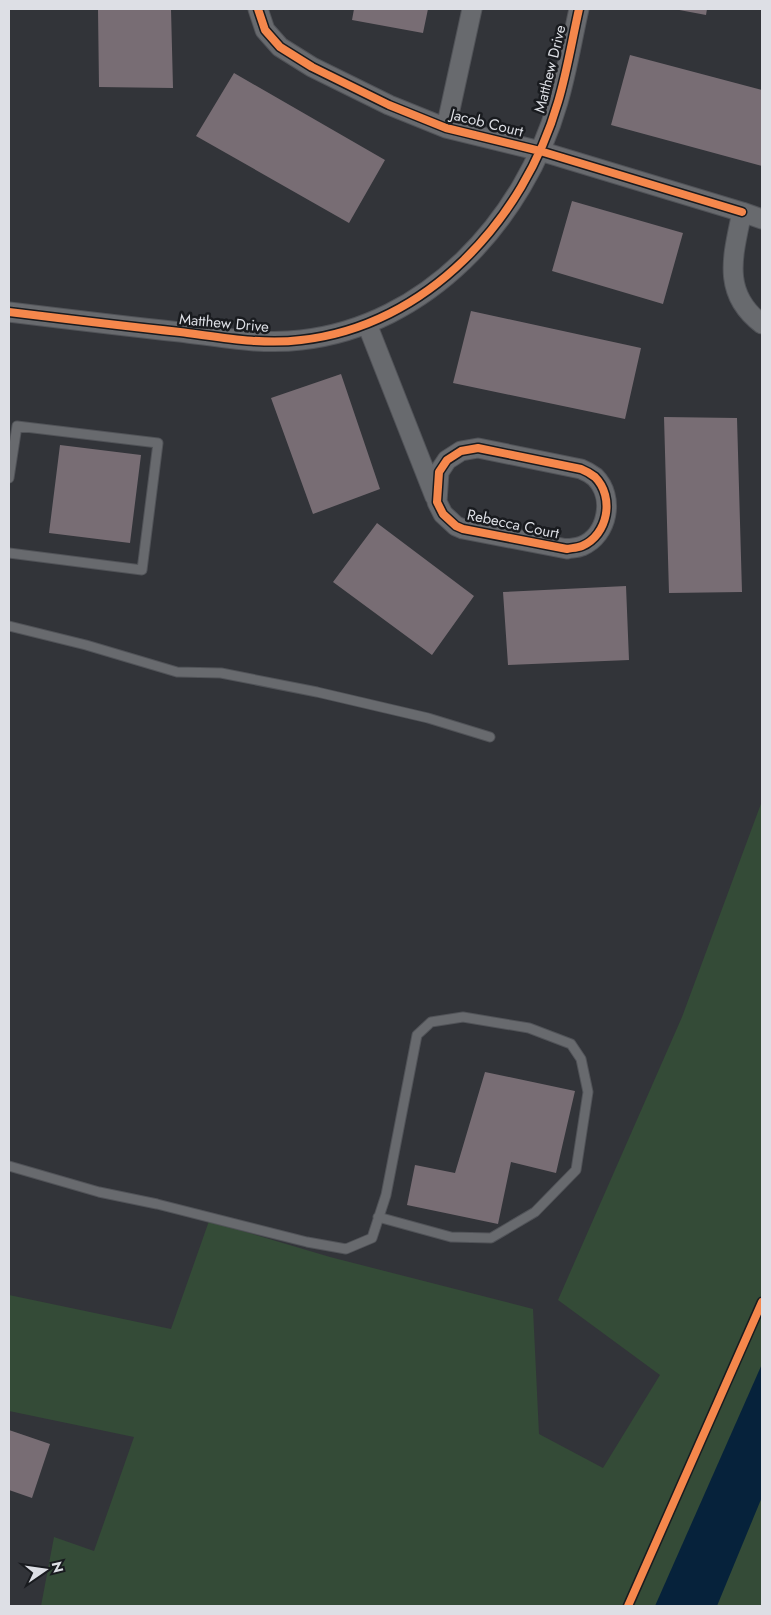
<svg xmlns="http://www.w3.org/2000/svg" width="771" height="1615" font-family="Jost,sans-serif">
  <style>
    .green { fill: #344b37 }
    .water { fill: #06223b }
    .building { fill: #786d74 }
    .lines { fill: none; stroke-linecap: round; stroke-linejoin: round }
    .service-casing { stroke: #515358; stroke-width: 11 }
    .minor-casing { stroke: #515358; stroke-width: 21 }
    .service { stroke: #686a6e; stroke-width: 9 }
    .minor { stroke: #686a6e; stroke-width: 19 }
    .cycleway-casing { stroke: #191b1f; stroke-width: 11 }
    .cycleway { stroke: #f5874c; stroke-width: 8 }
    .labels { text-anchor: middle; stroke-width: 5; stroke-linejoin: round; paint-order: stroke }
    .street-label { font-size: 15px; fill: #dddfe5; stroke: #191b1f }
  </style>
  <rect width="100%" height="100%" fill="#323439"/>
  <path class="green" d="M762 801V1606H41L54 1537 94 1551 134 1437 9 1411V1295L171 1329 209 1221 330 1257 533 1309 539 1434 603 1468 660 1375 558 1300 682 1017Z"/>
  <path class="water" d="M762 1364V1497L717 1606H655Z"/>
  <path class="building" d="M98 9H171L173 88 99 87Z
    M354 9H428L423 33 352 20Z
    M674 9H707L706 15Z
    M630 55 762 90V166L611 125Z
    M234 73 385 160 349 223 196 136Z
    M572 201 683 233 663 304 552 271Z
    M471 311 641 348 625 419 453 383Z
    M341 374 380 489 313 514 271 398Z
    M664 417 737 418 742 592 669 593Z
    M60 445 141 455 130 543 49 533Z
    M377 523 474 596 432 655 333 582Z
    M626 586 629 660 508 665 503 592Z
    M485 1072 575 1091 556 1173 511 1162 498 1224 407 1205 415 1165 455 1173Z
    M9 1430 50 1444 32 1498 9 1490Z"/>
  <g class="lines">
    <g class="service-casing">
      <path id="service" d="M9 478 17 426 158 443 142 570 9 553
        M9 626 86 645 177 672 221 673 317 692 428 718 490 737
        M9 1166 99 1192 157 1204 307 1242 346 1249 372 1238 386 1195 417 1035 431 1022 463 1017 529 1028 571 1044 581 1059 588 1092 576 1170 535 1212 491 1238 451 1237 378 1217"/>
    </g>
    <g class="minor-casing">
      <path id="minor" d="M258 9 265 30 280 47 312 67 389 105 446 128 540 151 742 212
        M446 128 472 9
        M762 219 742 212C733 256 721 293 762 324
        M9 312C66 319 123 326 180 332 220 337 261 345 301 340 427 326 524 220 558 102 567 72 572 40 579 9
        M367 324 435 497
        M478 448 581 469C586 471 591 474 595 477 615 497 608 535 582 546 577 548 571 548 567 549L463 529 456 526 443 514 437 502 439 472 447 460 461 451Z"/>
    </g>
    <use href="#service" class="service"/>
    <use href="#minor" class="minor"/>
    <g class="cycleway-casing">
      <path id="cycleway" d="M258 9 265 30 280 47 312 67 389 105 446 128 540 151 742 212
        M9 312C66 319 123 326 180 332 220 337 261 345 301 340 427 326 524 220 558 102 567 72 572 40 579 9
        M478 448 581 469C586 471 591 474 595 477 615 497 608 535 582 546 577 548 571 548 567 549L463 529 456 526 443 514 437 502 439 472 447 460 461 451Z
        M628 1606 762 1302"/>
    </g>
    <use href="#cycleway" class="cycleway"/>
  </g>
  <g class="labels">
    <g class="street-label">
      <text transform="translate(550 69) rotate(-76)" y="5">Matthew Drive</text>
      <text transform="translate(487 123) rotate(14)" y="5">Jacob Court</text>
      <text transform="translate(224 323) rotate(5)" y="5">Matthew Drive</text>
      <text transform="translate(513 524) rotate(12)" y="5">Rebecca Court</text>
    </g>
  </g>
  <rect width="771" height="1615" fill="none" stroke="#dddfe5" stroke-width="20"/>
  <g transform="translate(45 1570) rotate(77)" stroke="#191b1f" stroke-width="4" paint-order="stroke">
  <path d="M0-4L9 19L0 12L-9 19Z" fill="#dddfe5"/>
  <text y="-8" font-size="14" font-weight="bold" text-anchor="middle" fill="#dddfe5">N</text>
  </g>
</svg>
